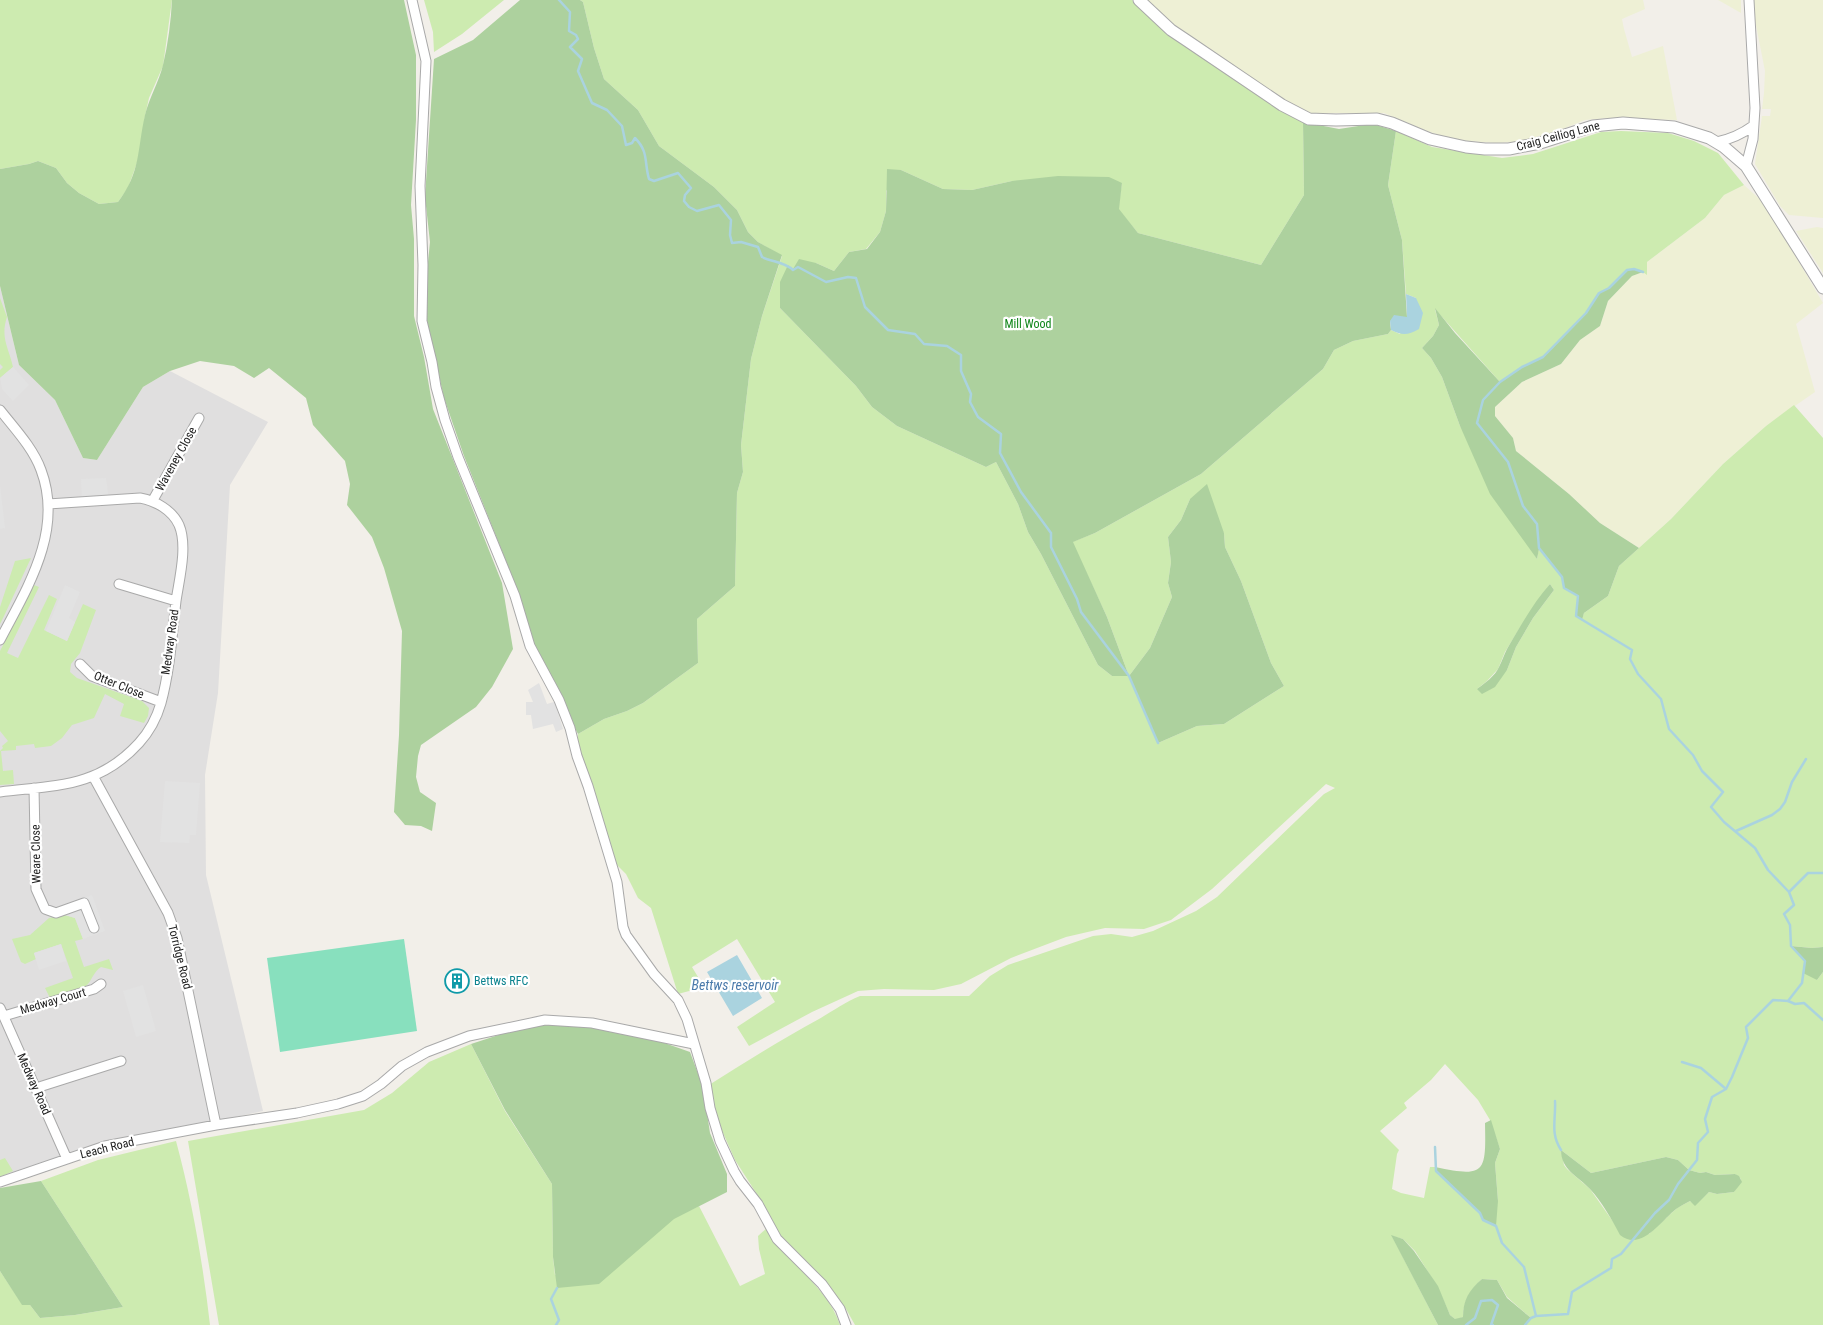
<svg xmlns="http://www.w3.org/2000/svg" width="1823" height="1325" font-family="'Roboto Condensed',sans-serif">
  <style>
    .residential { fill: #e0dfdf }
    .farmland { fill: #eef0d5 }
    .grass { fill: #cdebb0; fill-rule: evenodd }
    .forest { fill: #add19e }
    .pitch { fill: #88e0be }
    .parking { fill: #e2e2e2 }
    .water { fill: #aad3df }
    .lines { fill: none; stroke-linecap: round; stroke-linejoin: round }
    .stream { stroke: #aad3df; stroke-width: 2.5 }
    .minor-casing { stroke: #a9a9a9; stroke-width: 11 }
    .tertiary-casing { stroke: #a9a9a9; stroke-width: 13 }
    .minor { stroke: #fff; stroke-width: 9 }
    .tertiary { stroke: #fff; stroke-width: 11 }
    .labels { text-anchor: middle; stroke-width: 4.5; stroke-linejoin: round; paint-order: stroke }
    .street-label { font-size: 12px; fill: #222; stroke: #fff }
    .park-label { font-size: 12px; fill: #0c8416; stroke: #fff }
    .culture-label { font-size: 12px; fill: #0d838f; stroke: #fff; text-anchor: start }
    .water-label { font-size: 14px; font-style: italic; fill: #4a7aab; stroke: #fff }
  </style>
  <rect width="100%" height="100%" fill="#f2efe9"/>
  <path class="residential" d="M0 286 19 365 55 400 83 458 97 460 143 387 170 371 268 422 230 485 218 693 205 775 206 875 263 1111 105 1146 0 1182Z"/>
  <path class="farmland" d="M1145 0H1643L1645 9 1622 19 1624 29 1632 57 1663 46 1677 120 1609 118 1585 120 1548 135 1528 141 1496 143 1455 140 1424 130 1384 113H1311L1290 103 1182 32Z
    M1718 0H1741V13L1720 1Z
    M1751 0H1823V218L1789 215 1780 206 1755 164 1762 116H1770L1771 109H1762L1764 93 1765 71Z
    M1744 185 1765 204 1823 303 1796 324 1815 392 1766 426 1723 464 1671 519 1639 548 1600 523 1569 494 1516 451 1513 438 1495 416V407L1522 382 1561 364 1580 340 1600 326 1608 301 1632 276 1643 272 1647 262 1705 218 1724 195Z
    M1817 227 1823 228V273L1796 231Z"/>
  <path class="grass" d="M0 0H172L163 66 149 98 145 116 139 157 128 188 118 202 99 204 79 193 67 183 56 168 38 161 29 164 0 169Z
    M424 0H504L462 34 434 52 433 32Z
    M580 0H1132L1180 42 1198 55 1303 122 1304 195 1261 265 1138 233 1118 209 1122 183 1012 181 972 190 943 189 901 170 886 191V211L880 232 866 249 849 252 834 271 816 263 793 270 788 265 780 308 856 386 872 407 897 426 986 467 996 462 1018 504 1028 532 1041 554 1098 665 1112 676H1129L1107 617 1072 542 1095 533 1201 474 1323 369 1334 350 1353 341 1388 334 1391 330 1400 334 1416 298 1406 294 1402 240 1388 185 1396 131 1432 147 1502 158 1533 154 1601 132 1621 131 1668 133 1694 141 1718 153 1744 185 1724 195 1705 218 1647 262V275L1643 272 1627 270 1609 288 1599 293 1586 313 1543 357 1522 367 1500 382 1435 309 1439 325 1433 336 1422 348 1431 358 1442 377 1460 426 1537 559 1539 548 1562 577 1564 588 1578 596 1576 616 1582 619 1584 613 1608 596 1619 566 1671 519 1723 464 1766 426 1794 405 1823 438V947L1812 948 1792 946 1805 961 1817 980 1823 972V1325H1525L1531 1318 1507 1297 1497 1280 1482 1279C1471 1289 1463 1301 1463 1317L1456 1320 1450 1315 1437 1286 1415 1251 1403 1239 1392 1236 1438 1325H855L846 1309 824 1280 783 1240 767 1210 735 1160 716 1117 709 1085C745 1062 781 1040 819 1019 833 1011 845 1002 860 996H969L990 976 1008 965 1093 936 1111 934 1132 937 1153 931 1196 911 1217 897 1324 794 1335 788 1326 784 1212 889 1171 920 1144 929 1105 928 1066 937 1011 958 961 984 934 990 884 989 858 991 812 1012 749 1046 737 1027 775 1002 737 939 692 967 704 987 678 994 651 908 638 898 626 874 615 863 577 742 578 734 604 719 627 711 643 703 698 663 697 619 735 586 737 493 743 472 741 445 751 359 762 316 782 256 758 242 748 232 737 210 714 187 659 146 638 110 604 79 594 48 583 2ZM1190 499 1224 533 1225 547 1241 581 1271 663 1284 686 1224 724 1197 726 1158 743 1129 676 1150 648 1172 597 1168 583 1171 562 1168 537 1181 520ZM1550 584 1554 590 1533 618 1516 647 1507 670 1477 689 1487 681 1498 669 1505 652 1519 629ZM1445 1064 1478 1100 1490 1120 1500 1149 1495 1163 1498 1201 1483 1220 1480 1213 1436 1171 1435 1167H1430L1424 1198 1401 1193 1392 1189 1397 1154 1399 1150 1380 1131 1407 1108 1404 1103 1431 1080ZM1561 1150 1591 1173 1666 1157 1678 1160 1689 1170 1700 1173 1706 1172 1715 1175 1735 1174 1741 1179 1734 1192 1717 1194 1709 1192 1695 1205 1690 1201 1677 1208 1649 1234 1614 1223 1590 1189 1567 1169 1564 1165Z
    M0 298 7 317C0 338 9 348 13 367L0 378V370L3 367 0 364Z
    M31 558 4 616 0 624V607L15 561Z
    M34 585 39 587 7 653 18 658 49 595 57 599 44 630 67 641 83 604 96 610 80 653 71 664 70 672 77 678 142 701 149 708 148 716 144 723 120 716 124 704 105 694 94 718 72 725 62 738 51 746 35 748 34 744 16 746V750L1 751 3 771 13 770 14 784 0 785V751L3 748 2 746 8 741 0 731V651Z
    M65 915 75 918 83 939 75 941 84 967 109 959 113 970 101 967C93 972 92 981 86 986L50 998 45 988 73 978 61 944 34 953 36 959 25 964 21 962 12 939 30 935 49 918Z
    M471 1044 505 1111 552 1184 553 1257 555 1275 699 1206 740 1286 765 1274 759 1249 758 1236 768 1227C777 1239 787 1252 797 1264 813 1284 832 1300 840 1325H219L188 1141 364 1110 392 1093 429 1062Z
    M176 1141C192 1200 203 1264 210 1325H0V1271L22 1304 30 1305 40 1318 75 1315 123 1307 41 1181 98 1160Z
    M5 1158 13 1171 0 1177V1160Z"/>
  <path class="forest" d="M172 0H404L416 55V120L411 205 414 239V316L424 357 433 409 502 583 513 649 492 687 476 707 421 745 418 756 416 777 420 792 436 803 432 831 421 826 405 825 394 812 399 735 402 631 384 568 372 537 347 505 350 484 345 461 313 425 306 398 269 368 254 378 234 366 200 361 170 371 143 387 97 460 83 458 55 400 19 365 0 286V169L29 164 38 161 56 168 67 183 79 193 99 204 118 202C141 172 137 150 145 115 149 98 159 82 163 65 168 44 171 21 172 0Z
    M520 0H580L583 2 594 48 604 79 638 110 659 146 714 187 737 210 748 232 758 242 782 255 762 316 751 359 741 445 743 472 737 493 735 586 697 619 698 663 643 703 627 711 604 719 578 734 533 647 516 586 464 456 444 398 426 318V282L430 242 425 197 434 59 473 40Z
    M1303 122 1339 129 1365 125H1376L1396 131 1388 185 1402 240 1407 317 1390 321 1391 330 1388 334 1353 341 1334 350 1323 369 1201 474 1095 533 1073 542 1107 617 1129 676 1150 648 1172 597 1168 583 1171 562 1168 537 1181 520 1190 499 1207 484 1224 533 1225 547 1241 581 1271 663 1284 686 1224 724 1197 726 1158 743 1129 676H1112L1098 665 1041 554 1028 532 1018 504 996 462 986 467 897 426 872 407 856 386 780 308V282L788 265 793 269 799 259 816 263 834 271 849 252 867 249 880 232 886 211 887 169 901 170 943 189 972 190 1012 181 1058 176 1109 177 1122 183 1119 209 1138 233 1261 265 1304 195Z
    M1634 269 1643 272 1632 276 1608 301 1600 326 1580 340 1561 364 1522 382 1495 407V416L1513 438 1516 451 1569 494 1600 523 1639 548 1619 566 1608 596 1584 613 1582 620 1576 616 1578 596 1564 588 1562 577 1539 549 1537 559 1490 494 1460 426 1442 377 1431 358 1422 348 1433 336 1439 325 1435 308 1455 333 1500 382 1522 367 1543 357 1586 313 1599 293 1609 288 1627 270Z
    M1550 584 1554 590 1533 618 1516 647 1507 670 1495 687 1482 694 1477 689C1485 683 1495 676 1499 667 1502 661 1504 655 1507 649 1520 627 1533 603 1550 584Z
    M1791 946 1812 948 1823 947V972L1817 980 1803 973 1805 961Z
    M545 1020 639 1034 690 1052 703 1087 710 1133 727 1174V1192L674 1219 599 1284 557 1288 553 1257 552 1184 505 1110 471 1044Z
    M1491 1120 1500 1149 1495 1163 1498 1201 1496 1226 1483 1220 1480 1213 1436 1171 1435 1167C1486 1178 1486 1172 1485 1123Z
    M1561 1150 1591 1173 1666 1157 1678 1160 1689 1170 1700 1173 1706 1172 1715 1175 1735 1174 1739 1176 1742 1182 1734 1192 1717 1194 1709 1192 1695 1206 1690 1201C1685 1204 1680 1206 1676 1209 1661 1221 1641 1252 1620 1235 1612 1220 1602 1202 1590 1189 1578 1176 1561 1170 1561 1150Z
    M41 1181 123 1307 75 1315 40 1318 30 1305H22L0 1271V1188Z
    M1391 1235 1403 1239 1414 1251 1438 1286 1450 1315 1455 1319 1463 1317C1463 1300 1469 1290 1482 1279L1497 1280 1507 1298 1531 1318 1525 1325H1438Z"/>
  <path class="pitch" d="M404 939 417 1031 280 1052 267 958Z"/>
  <path class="parking" d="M13 367 29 385 13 401 2 389 0 378Z
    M106 478 109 500 82 501 81 479Z
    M0 485 5 528 0 529Z
    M65 585 80 592 69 618 75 622 67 641 46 631Z
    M539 683 547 704 557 701 556 706 563 729 556 732 553 724 533 729 531 715H526V702H533L528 690Z
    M165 781 200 783 196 835H190L189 843 160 842Z
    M92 895 105 931 83 939 75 918 65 915 71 903Z
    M61 944 66 961 39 970 34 953Z
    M143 985 156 1031 136 1037 123 991Z"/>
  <path class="water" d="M1406 294 1416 298 1423 313 1419 329C1408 335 1403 336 1391 330L1390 321 1394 315 1407 317Z
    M737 955 762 998 733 1016 707 972Z"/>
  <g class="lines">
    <path class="stream" d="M559 0 570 12 569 31 576 35 578 39 570 47 582 59 578 71 592 103 607 110 622 126 626 145 632 143 635 138C649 152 644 162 649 179L654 181 678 173 691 188 685 195 684 201 689 207 697 211 719 205 731 220 730 235 732 243 741 242 758 247 762 257C772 262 785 262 793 270L798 267 826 282 848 277 856 278 865 307 888 330 915 334 924 344 947 346 961 355V371L971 394 970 402 978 417 1001 434 1000 453 1021 492 1051 533V547L1077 599 1081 612 1129 676 1158 743
      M1736 831 1772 815 1780 809 1785 802 1792 782 1806 759
      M1789 892 1808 873H1823
      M1788 1001 1795 1004 1804 1003 1823 1020
      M1682 1062 1701 1068 1726 1089
      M1555 1101C1556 1120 1550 1133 1561 1150
      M1435 1147 1436 1171 1480 1213 1483 1220 1496 1226 1502 1243 1524 1267 1536 1316
      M556 1325 559 1320 551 1299 557 1288
      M1466 1325 1475 1318 1481 1301 1492 1300 1498 1305 1491 1325H1493
      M1525 1325 1531 1318 1536 1316 1568 1314 1572 1292 1611 1268 1612 1259 1621 1254 1655 1213 1669 1200 1678 1184 1697 1160 1698 1143 1708 1132 1705 1119 1712 1097 1726 1089 1732 1077 1748 1038 1746 1027 1773 1000 1788 1001 1802 983 1805 961 1791 946 1790 925 1784 914 1794 905 1789 892 1768 870 1755 848 1724 822 1711 807 1723 792 1702 771 1693 755 1669 729 1661 699 1638 674 1630 659 1632 650 1576 616 1578 596 1564 588 1562 577 1539 548 1537 524 1523 506 1508 462 1477 423 1483 400 1500 382 1522 367 1543 357 1586 313 1599 293 1609 288 1627 270 1634 269 1643 272"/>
    <g class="minor-casing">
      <path id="minor" d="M412 0 426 61 420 186 423 265 422 321 432 362 436 387 445 420 458 457 515 596 530 646 559 700 570 728 577 756 588 786 617 882 623 927 626 935 654 974 678 1000 687 1019 706 1083 710 1108 720 1141 734 1171 740 1181 758 1204 777 1239 822 1284 840 1309 846 1325
        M1717 142C1731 139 1742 134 1753 126
        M1746 166 1753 139 1755 108 1749 0
        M0 410C15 429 33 448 41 470 64 531 27 588 0 640
        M153 500 199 418
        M119 584 176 601
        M80 664 92 676 161 702
        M93 776 168 913 177 938 216 1125
        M34 788 36 889 45 909 56 913 84 903 94 928
        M0 792C56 785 98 788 139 743 149 732 157 717 161 703 170 670 172 635 176 601 179 580 188 546 179 525 172 510 156 501 140 498L48 504
        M0 1008 67 1159
        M4 1016 94 989 101 984
        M36 1088 121 1061
        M0 1182 105 1146 216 1125 297 1113 338 1104 363 1096 381 1084 402 1066 427 1052 469 1036 545 1020 592 1023 694 1044"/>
    </g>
    <g class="tertiary-casing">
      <path id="tertiary" d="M1139 0 1171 30 1186 40 1282 105 1309 119 1336 120 1377 119 1392 123 1430 139 1466 147 1485 149H1509L1540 143 1593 126 1623 123 1674 127 1709 138 1724 147 1746 166 1823 288"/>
    </g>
    <use href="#minor" class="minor"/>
    <use href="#tertiary" class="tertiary"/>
  </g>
  <defs>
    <g id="building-ring" transform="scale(1.25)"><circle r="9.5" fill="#fff" stroke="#0f9aa8" stroke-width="1.5"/><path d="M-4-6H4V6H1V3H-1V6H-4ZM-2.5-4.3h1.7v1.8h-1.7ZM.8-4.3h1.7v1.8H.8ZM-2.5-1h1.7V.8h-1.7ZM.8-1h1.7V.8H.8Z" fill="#0f9aa8"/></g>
  </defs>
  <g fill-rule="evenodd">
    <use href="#building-ring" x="457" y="981"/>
  </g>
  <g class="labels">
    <g class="street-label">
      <text transform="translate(1558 136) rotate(-15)" y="4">Craig Ceiliog Lane</text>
      <text transform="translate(176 459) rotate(-61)" y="4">Waveney Close</text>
      <text transform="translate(170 642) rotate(-82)" y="4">Medway Road</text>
      <text transform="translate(119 685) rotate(22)" y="4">Otter Close</text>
      <text transform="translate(36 854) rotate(-91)" y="4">Weare Close</text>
      <text transform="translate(180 957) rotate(76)" y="4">Torridge Road</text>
      <text transform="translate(53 1001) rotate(-16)" y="4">Medway Court</text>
      <text transform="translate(34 1084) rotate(66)" y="4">Medway Road</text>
      <text transform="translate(107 1148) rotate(-14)" y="4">Leach Road</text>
    </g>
    <g class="park-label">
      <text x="1028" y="328">Mill Wood</text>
    </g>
    <g class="culture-label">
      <text x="474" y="985">Bettws RFC</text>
    </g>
    <g class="water-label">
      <text x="735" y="990">Bettws reservoir</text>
    </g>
  </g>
</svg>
